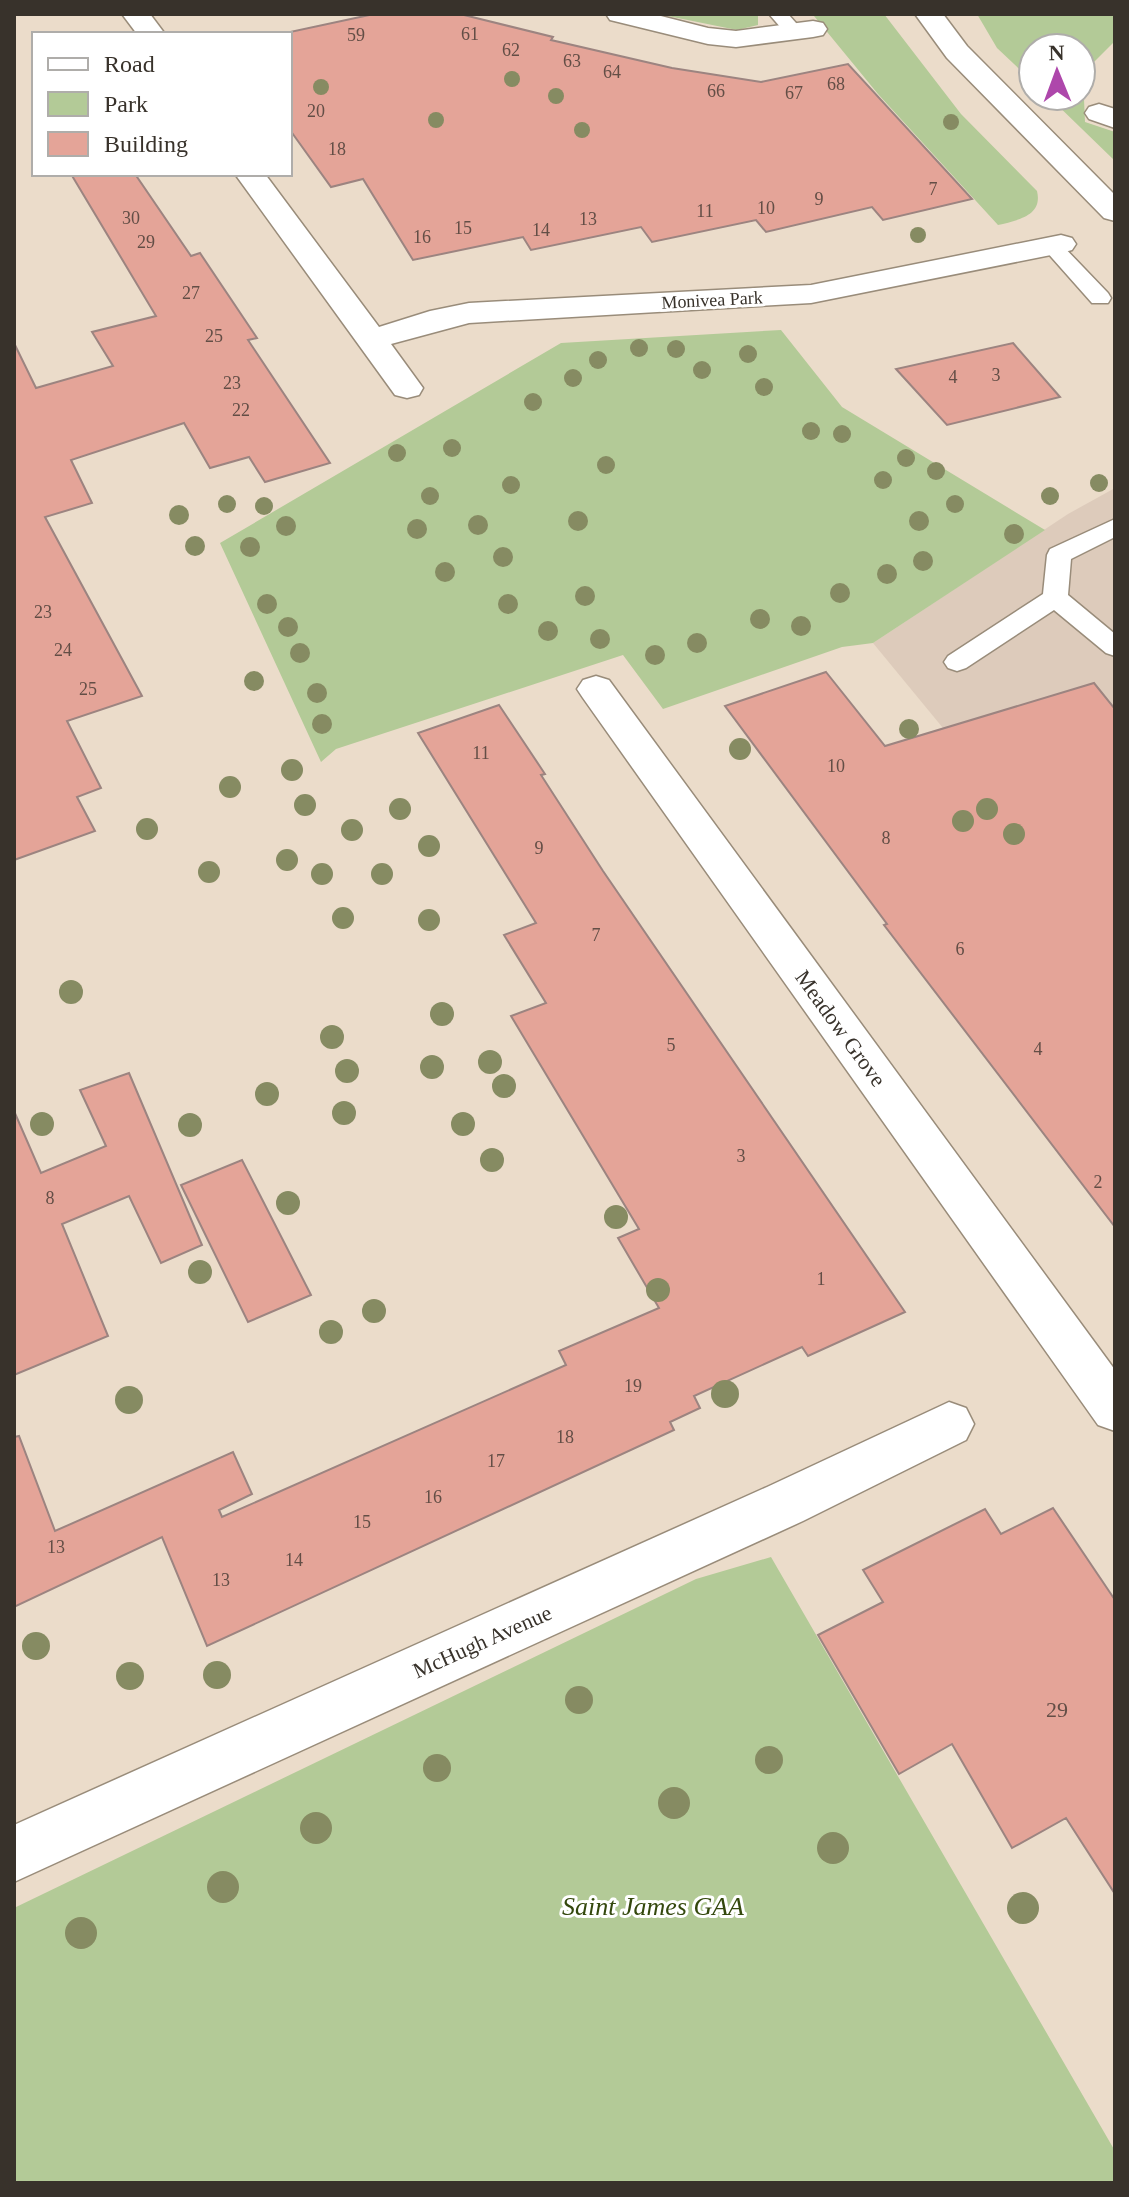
<svg xmlns="http://www.w3.org/2000/svg" width="1129" height="2197" font-family="Georgia,serif">
  <style>
    .commercial { fill: #ddcbbb }
    .green { fill: #b3ca97 }
    .building { fill: #e4a498; stroke: #9c8480; stroke-width: 2 }
    .lines { fill: none; stroke-linecap: round; stroke-linejoin: round }
    .lane-casing { stroke: #998c7a; stroke-width: 3 }
    .street-casing { stroke: #998c7a; stroke-width: 3 }
    .secondary-casing { stroke: #998c7a; stroke-width: 3 }
    .lane { fill: #fff; fill-rule: evenodd }
    .street { fill: #fff; fill-rule: evenodd }
    .secondary { fill: #fff; fill-rule: evenodd }
    .tree { fill: #868b62 }
    .labels { text-anchor: middle; stroke-width: 6; stroke-linejoin: round; paint-order: stroke }
    .number-label { font-size: 18px; fill: #634e46 }
    .far-street-label { font-size: 18px; fill: #38322b; stroke: #fff }
    .street-label { font-size: 22px; fill: #38322b; stroke: #fff }
    .near-number-label { font-size: 22px; fill: #634e46 }
    .near-park-label { font-size: 26px; font-style: italic; fill: #34480d; stroke: #fff }
  </style>
  <rect width="100%" height="100%" fill="#ebdcca"/>
  <path class="commercial" d="M1115 488V937L873 643 1068 514Z"/>
  <path class="green" d="M658 14H758V25L737 30Z
    M809 14H884L961 114 1037 191C1043 216 1018 220 998 225L878 94 814 16Z
    M977 14H1115V41L1081 75V48H1033V82L997 48Z
    M1048 96 1084 99 1085 122 1115 132V161Z
    M781 330 842 407 1045 530 873 643 842 647 663 709 623 655 336 749 321 762 220 543 561 343Z
    M771 1557 1115 2151V2183H14V1908L696 1579Z"/>
  <path class="building" d="M374 14H460L553 37 551 40 672 68 761 82 848 64 972 199 883 220 872 207 766 232 756 220 652 242 641 227 531 250 523 237 413 260 363 179 331 187 290 130V32Z
    M71 174H135L191 256 200 253 257 338 248 340 330 463 265 482 249 457 210 468 184 423 71 460 92 503 45 517 142 696 67 721 101 788 77 797 95 831 14 860V343L36 388 113 366 92 332 156 316Z
    M1013 343 1060 397 947 425 896 369Z
    M826 672 885 746 1094 683 1115 709V1227L884 925 887 924 725 706Z
    M499 705 545 774 541 775 603 871 905 1312 808 1356 802 1347 694 1396 700 1408 670 1422 674 1430 207 1646 162 1537 14 1607V1437L19 1436 55 1531 233 1452 252 1494 219 1510 222 1517 566 1365 559 1351 659 1308 618 1238 639 1229 511 1016 546 1003 504 935 536 923 418 733Z
    M129 1073 202 1245 161 1263 129 1196 62 1224 108 1336 14 1375V1111L41 1173 106 1146 80 1090Z
    M242 1160 311 1295 248 1322 181 1185Z
    M1053 1508 1115 1600V1894L1066 1818 1012 1848 952 1744 899 1774 818 1635 883 1602 863 1570 985 1509 1001 1534Z"/>
  <g class="lines">
    <g class="lane-casing">
      <path id="lane" d="M769 14H788L804 32 795 38 788 36Z
        M1052 240 1059 242 1108 293 1111 298 1108 303H1092L1045 250 1042 246Z
        M1115 519V537L1071 559 1068 595 1115 634V656L1106 653 1054 610 966 668 957 671 948 668 944 662 948 656 1043 594 1047 555 1050 549Z"/>
    </g>
    <g class="street-casing">
      <path id="street" d="M122 14H150L165 34H137Z
        M606 14H653L708 28 736 31 813 21 823 23 827 29 823 35 813 37 736 47 708 44 610 20Z
        M1099 104 1115 109V128L1089 119 1085 113 1089 107Z
        M235 174H265L379 327 430 311 469 303 811 285 1061 235 1072 238 1076 244 1072 250 1061 253 811 303 469 323 391 344 423 388 419 395 407 398 395 395Z
        M596 676 609 680 1115 1370V1431L1098 1425 583 698 577 689 583 680Z
        M949 1402 966 1408 974 1424 966 1440 803 1521 14 1882V1825L767 1487Z"/>
    </g>
    <g class="secondary-casing">
      <path id="secondary" d="M915 14H943L967 46 1115 195V221L1104 218 947 58Z"/>
    </g>
    <use href="#lane" class="lane"/>
    <use href="#street" class="street"/>
    <use href="#secondary" class="secondary"/>
  </g>
  <g class="tree">
    <circle cx="512" cy="79" r="8"/>
    <circle cx="321" cy="87" r="8"/>
    <circle cx="556" cy="96" r="8"/>
    <circle cx="436" cy="120" r="8"/>
    <circle cx="951" cy="122" r="8"/>
    <circle cx="582" cy="130" r="8"/>
    <circle cx="918" cy="235" r="8"/>
    <circle cx="639" cy="348" r="9"/>
    <circle cx="676" cy="349" r="9"/>
    <circle cx="748" cy="354" r="9"/>
    <circle cx="598" cy="360" r="9"/>
    <circle cx="702" cy="370" r="9"/>
    <circle cx="573" cy="378" r="9"/>
    <circle cx="764" cy="387" r="9"/>
    <circle cx="533" cy="402" r="9"/>
    <circle cx="811" cy="431" r="9"/>
    <circle cx="842" cy="434" r="9"/>
    <circle cx="452" cy="448" r="9"/>
    <circle cx="397" cy="453" r="9"/>
    <circle cx="906" cy="458" r="9"/>
    <circle cx="606" cy="465" r="9"/>
    <circle cx="936" cy="471" r="9"/>
    <circle cx="883" cy="480" r="9"/>
    <circle cx="1099" cy="483" r="9"/>
    <circle cx="511" cy="485" r="9"/>
    <circle cx="430" cy="496" r="9"/>
    <circle cx="1050" cy="496" r="9"/>
    <circle cx="227" cy="504" r="9"/>
    <circle cx="955" cy="504" r="9"/>
    <circle cx="264" cy="506" r="9"/>
    <circle cx="179" cy="515" r="10"/>
    <circle cx="578" cy="521" r="10"/>
    <circle cx="919" cy="521" r="10"/>
    <circle cx="478" cy="525" r="10"/>
    <circle cx="286" cy="526" r="10"/>
    <circle cx="417" cy="529" r="10"/>
    <circle cx="1014" cy="534" r="10"/>
    <circle cx="195" cy="546" r="10"/>
    <circle cx="250" cy="547" r="10"/>
    <circle cx="503" cy="557" r="10"/>
    <circle cx="923" cy="561" r="10"/>
    <circle cx="445" cy="572" r="10"/>
    <circle cx="887" cy="574" r="10"/>
    <circle cx="840" cy="593" r="10"/>
    <circle cx="585" cy="596" r="10"/>
    <circle cx="267" cy="604" r="10"/>
    <circle cx="508" cy="604" r="10"/>
    <circle cx="760" cy="619" r="10"/>
    <circle cx="801" cy="626" r="10"/>
    <circle cx="288" cy="627" r="10"/>
    <circle cx="548" cy="631" r="10"/>
    <circle cx="600" cy="639" r="10"/>
    <circle cx="697" cy="643" r="10"/>
    <circle cx="300" cy="653" r="10"/>
    <circle cx="655" cy="655" r="10"/>
    <circle cx="254" cy="681" r="10"/>
    <circle cx="317" cy="693" r="10"/>
    <circle cx="322" cy="724" r="10"/>
    <circle cx="909" cy="729" r="10"/>
    <circle cx="740" cy="749" r="11"/>
    <circle cx="292" cy="770" r="11"/>
    <circle cx="230" cy="787" r="11"/>
    <circle cx="305" cy="805" r="11"/>
    <circle cx="400" cy="809" r="11"/>
    <circle cx="987" cy="809" r="11"/>
    <circle cx="963" cy="821" r="11"/>
    <circle cx="147" cy="829" r="11"/>
    <circle cx="352" cy="830" r="11"/>
    <circle cx="1014" cy="834" r="11"/>
    <circle cx="429" cy="846" r="11"/>
    <circle cx="287" cy="860" r="11"/>
    <circle cx="209" cy="872" r="11"/>
    <circle cx="322" cy="874" r="11"/>
    <circle cx="382" cy="874" r="11"/>
    <circle cx="343" cy="918" r="11"/>
    <circle cx="429" cy="920" r="11"/>
    <circle cx="71" cy="992" r="12"/>
    <circle cx="442" cy="1014" r="12"/>
    <circle cx="332" cy="1037" r="12"/>
    <circle cx="490" cy="1062" r="12"/>
    <circle cx="432" cy="1067" r="12"/>
    <circle cx="347" cy="1071" r="12"/>
    <circle cx="504" cy="1086" r="12"/>
    <circle cx="267" cy="1094" r="12"/>
    <circle cx="344" cy="1113" r="12"/>
    <circle cx="42" cy="1124" r="12"/>
    <circle cx="463" cy="1124" r="12"/>
    <circle cx="190" cy="1125" r="12"/>
    <circle cx="492" cy="1160" r="12"/>
    <circle cx="288" cy="1203" r="12"/>
    <circle cx="616" cy="1217" r="12"/>
    <circle cx="200" cy="1272" r="12"/>
    <circle cx="658" cy="1290" r="12"/>
    <circle cx="374" cy="1311" r="12"/>
    <circle cx="331" cy="1332" r="12"/>
    <circle cx="725" cy="1394" r="14"/>
    <circle cx="129" cy="1400" r="14"/>
    <circle cx="36" cy="1646" r="14"/>
    <circle cx="217" cy="1675" r="14"/>
    <circle cx="130" cy="1676" r="14"/>
    <circle cx="579" cy="1700" r="14"/>
    <circle cx="769" cy="1760" r="14"/>
    <circle cx="437" cy="1768" r="14"/>
    <circle cx="674" cy="1803" r="16"/>
    <circle cx="316" cy="1828" r="16"/>
    <circle cx="833" cy="1848" r="16"/>
    <circle cx="223" cy="1887" r="16"/>
    <circle cx="1023" cy="1908" r="16"/>
    <circle cx="81" cy="1933" r="16"/>
  </g>
  <g class="labels">
    <g class="number-label">
      <text x="470" y="40">61</text>
      <text x="356" y="41">59</text>
      <text x="511" y="56">62</text>
      <text x="572" y="67">63</text>
      <text x="612" y="78">64</text>
      <text x="836" y="90">68</text>
      <text x="716" y="97">66</text>
      <text x="794" y="99">67</text>
      <text x="316" y="117">20</text>
      <text x="337" y="155">18</text>
      <text x="933" y="195">7</text>
      <text x="819" y="205">9</text>
      <text x="766" y="214">10</text>
      <text x="705" y="217">11</text>
      <text x="131" y="224">30</text>
      <text x="588" y="225">13</text>
      <text x="463" y="234">15</text>
      <text x="541" y="236">14</text>
      <text x="422" y="243">16</text>
      <text x="146" y="248">29</text>
      <text x="191" y="299">27</text>
      <text x="214" y="342">25</text>
      <text x="996" y="381">3</text>
      <text x="953" y="383">4</text>
      <text x="232" y="389">23</text>
      <text x="241" y="416">22</text>
      <text x="43" y="618">23</text>
      <text x="63" y="656">24</text>
      <text x="88" y="695">25</text>
      <text x="481" y="759">11</text>
      <text x="836" y="772">10</text>
      <text x="886" y="844">8</text>
      <text x="539" y="854">9</text>
      <text x="596" y="941">7</text>
      <text x="960" y="955">6</text>
      <text x="671" y="1051">5</text>
      <text x="1038" y="1055">4</text>
      <text x="741" y="1162">3</text>
      <text x="1098" y="1188">2</text>
      <text x="50" y="1204">8</text>
      <text x="821" y="1285">1</text>
      <text x="633" y="1392">19</text>
      <text x="565" y="1443">18</text>
      <text x="496" y="1467">17</text>
      <text x="433" y="1503">16</text>
      <text x="362" y="1528">15</text>
      <text x="56" y="1553">13</text>
      <text x="294" y="1566">14</text>
      <text x="221" y="1586">13</text>
    </g>
    <g class="far-street-label">
      <text transform="translate(712 300) rotate(-3)" y="6">Monivea Park</text>
    </g>
    <g class="street-label">
      <text transform="translate(841 1028) rotate(54)" y="8">Meadow Grove</text>
      <text transform="translate(482 1641) rotate(-24)" y="8">McHugh Avenue</text>
    </g>
    <g class="near-number-label">
      <text x="1057" y="1717">29</text>
    </g>
    <g class="near-park-label">
      <text x="653" y="1915">Saint James GAA</text>
    </g>
  </g>
  <rect width="1129" height="2197" fill="none" stroke="#38322b" stroke-width="32"/>
  <rect x="32" y="32" width="260" height="144" fill="#ffffff" stroke="#afadaa" stroke-width="2"/>
  <rect x="48" y="58" width="40" height="12" fill="#ffffff" stroke="#afadaa" stroke-width="2"/>
  <text x="104" y="72" font-size="24" fill="#38322b">Road</text>
  <rect x="48" y="92" width="40" height="24" fill="#b3ca97" stroke="#afadaa" stroke-width="2"/>
  <text x="104" y="112" font-size="24" fill="#38322b">Park</text>
  <rect x="48" y="132" width="40" height="24" fill="#e4a498" stroke="#afadaa" stroke-width="2"/>
  <text x="104" y="152" font-size="24" fill="#38322b">Building</text>
  <g transform="translate(1057 72) rotate(359)"><circle r="38" fill="#ffffff" stroke="#afadaa" stroke-width="2"/>
  <path d="M0-6L14 30L0 20L-14 30Z" fill="#ae47ab"/>
  <text y="-12" font-size="22" font-weight="bold" text-anchor="middle" fill="#38322b">N</text>
  </g>
</svg>
